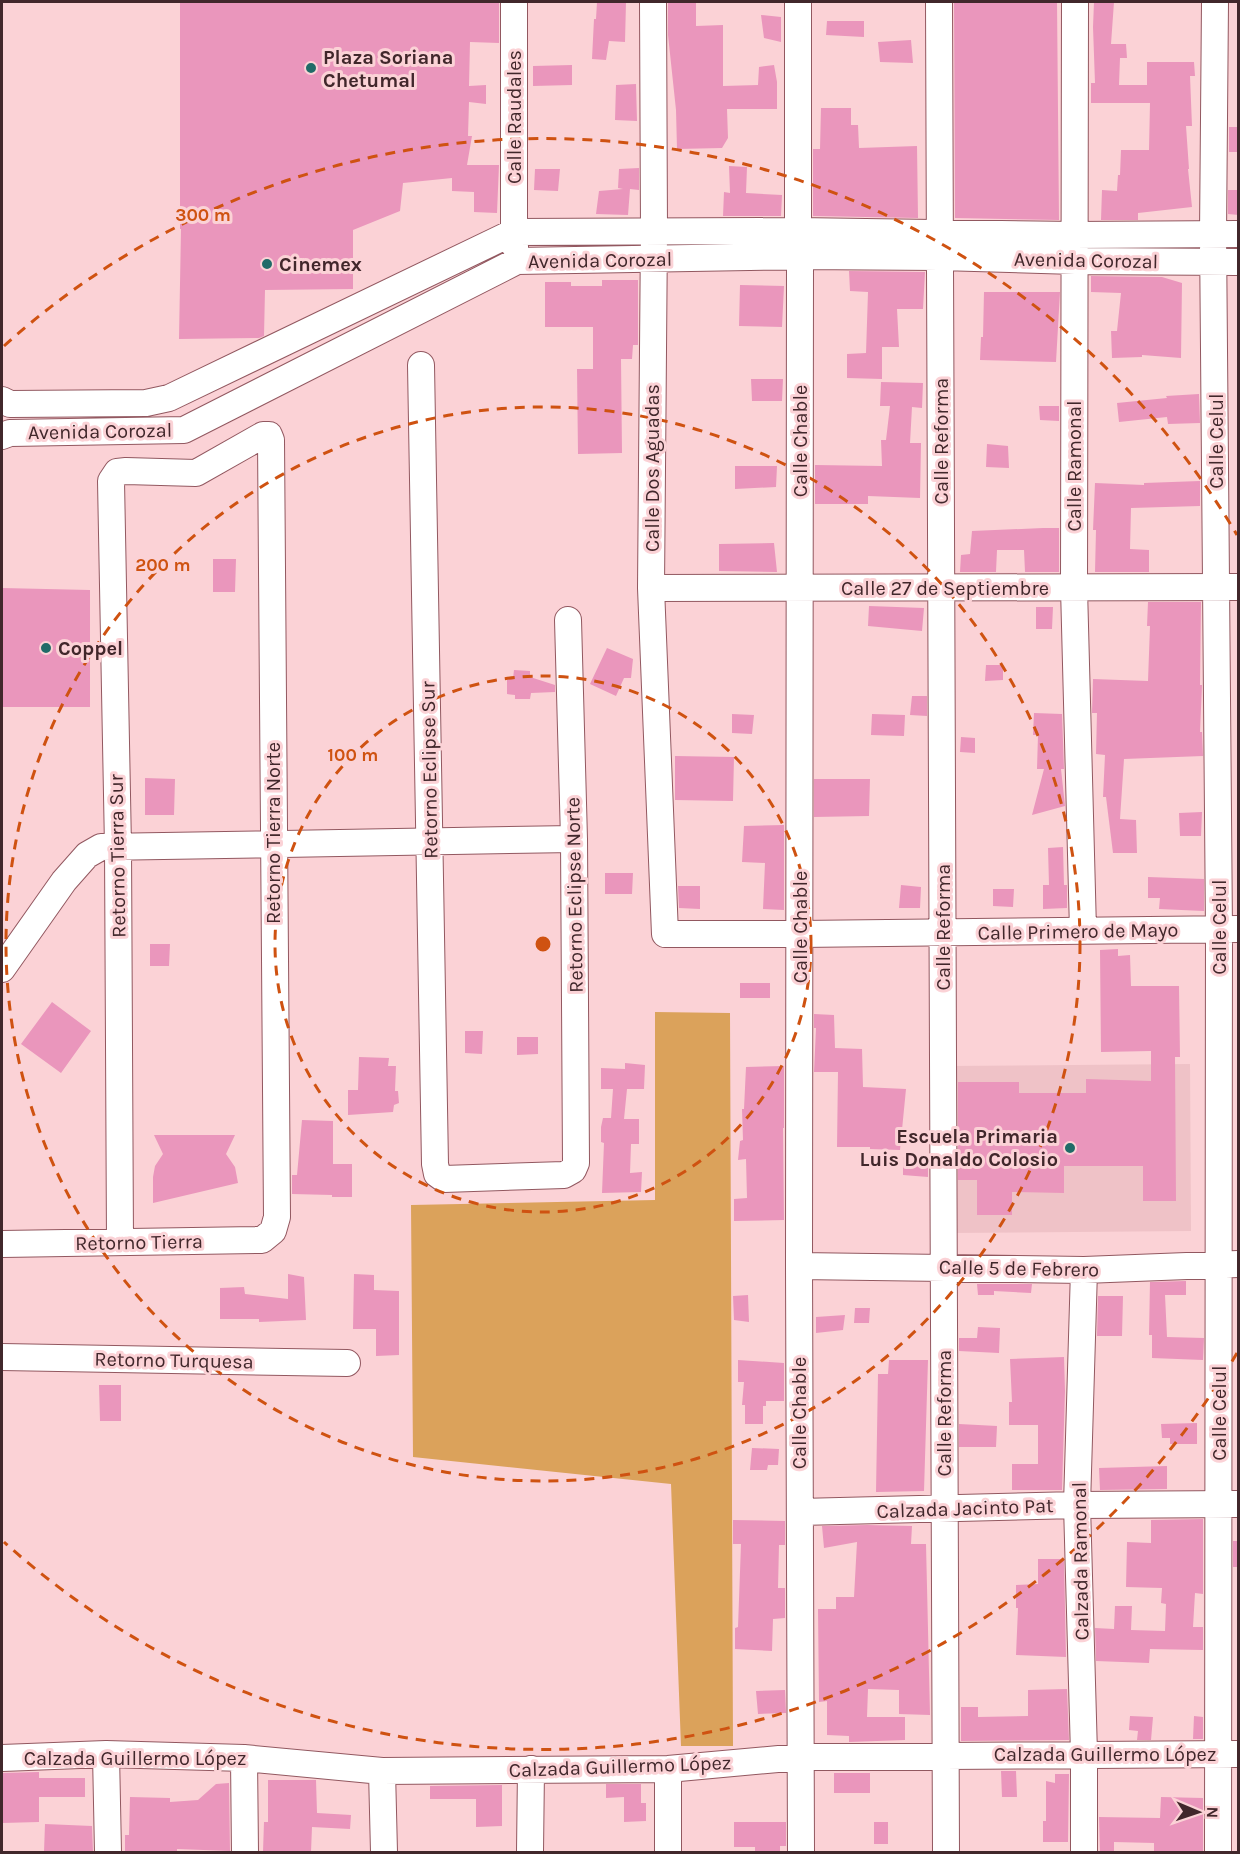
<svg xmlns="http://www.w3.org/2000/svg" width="1240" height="1854" font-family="Karla,sans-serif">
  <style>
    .built { fill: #efc2c7 }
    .forest { fill: #dba25b }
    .building { fill: #ea96bc }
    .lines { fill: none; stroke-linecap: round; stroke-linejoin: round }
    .minor-casing { stroke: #925860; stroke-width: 28 }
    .minor { stroke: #fff; stroke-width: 26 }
    .ring { fill: none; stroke: #cf5211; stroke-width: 3; stroke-dasharray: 10 8 }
    .poi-dot { fill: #206b68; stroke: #fbd2d6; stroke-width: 2 }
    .labels { text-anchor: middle; stroke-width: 6; stroke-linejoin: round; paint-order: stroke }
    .poi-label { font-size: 20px; font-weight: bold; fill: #41272b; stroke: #fbd2d6; text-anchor: start }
    .street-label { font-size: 20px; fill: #41272b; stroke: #fbd2d6 }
    .centre { fill: #cf5211; stroke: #fbd2d6; stroke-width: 3 }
    .ring-label { font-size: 18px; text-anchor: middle; font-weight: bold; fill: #cf5211; stroke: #fbd2d6; stroke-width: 6; stroke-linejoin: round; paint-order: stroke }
  </style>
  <rect width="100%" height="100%" fill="#fbd2d6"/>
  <path class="built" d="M1190 1064 1191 1231 950 1233 948 1066Z"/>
  <path class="forest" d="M655 1012 730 1013 733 1746H681L671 1484 413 1457 411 1205 655 1200Z"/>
  <path class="building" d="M180 2H499V43L470 42 469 86 486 85V104L469 102 468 136H472L467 165H499L497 213 474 212V192L452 191V178L403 183 400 211 353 230V289L265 290 264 336 259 338 179 339 181 229H180Z
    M597 2H626L625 42 609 41 606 60 592 59 594 19H596Z
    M668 2H696V26L723 25V86L758 85 759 67 774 65 777 82V109H727L728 138 722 148 677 149 676 110 668 35Z
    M954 2H1057L1059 220 955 218Z
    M1094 2H1114L1111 44H1126L1127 58H1120L1119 85H1147V62H1194L1195 76H1190L1192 126H1186L1189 169H1188L1192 207 1138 213V220H1101L1102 190 1117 191 1118 175H1120L1121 150H1149L1150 103H1091V83H1095L1093 27Z
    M761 15 781 17V42L764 38Z
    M827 21H864V37L826 35Z
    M911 40 913 63 880 62 878 42Z
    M572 65V85L533 86V66Z
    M636 84 637 121 615 120 616 85Z
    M821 108H851V125H858L859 148 917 146 918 218 813 216V149H820Z
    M1229 127H1239V152H1229Z
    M729 166 747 167 746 193 782 195 781 216H723L724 192 730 193Z
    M639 168V190L630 189 628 215 596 214 599 191 623 189 618 188 619 169Z
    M535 169H560L558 191 534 190Z
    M1228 190H1239V215L1228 214Z
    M849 271 925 272 923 309H897L899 347H882V379L847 378V354L866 353 868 292 850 291Z
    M1091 276 1162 277 1182 283 1181 358 1142 355V357L1112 358 1111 331H1117L1121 293 1091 292Z
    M602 280H638V345H633L632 359H621L622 453 578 454 577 369H593V327H545V282H571V286H602Z
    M740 285 784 286 782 327 739 326Z
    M984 292H1060L1056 362 980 360 981 337H983Z
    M751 379H783L782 401H752Z
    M881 382 923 383 922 408 912 407 910 443H921L920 498 868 496V504H815V465L882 466 881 440H886L890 406H880Z
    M1199 394 1200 423 1168 424 1167 417 1119 422 1117 403 1167 398 1166 396Z
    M1039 406H1059V421L1040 420Z
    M987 444 1008 446 1009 468 986 467Z
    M735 466H777L776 487 735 489Z
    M1200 481V506L1131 508 1130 549 1149 550V572H1095L1096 530H1093L1095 483 1144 485V483Z
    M1043 528H1059V572H1025L1024 550H997L996 572H960L961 555 970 554 972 531Z
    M774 543 777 572 719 571V544Z
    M213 559H236L235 592H213Z
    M2 588 90 590V707H2Z
    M1148 602H1201L1200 685H1202L1200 732H1202L1203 756 1124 759 1120 819 1136 820 1137 853H1113L1106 797H1103L1105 755 1096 754 1097 713H1092L1093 679 1148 681 1150 626H1147Z
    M869 606 924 608 922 631 868 626Z
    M1036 607H1053L1052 629H1036Z
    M607 648 633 659 631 678H624L616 696 590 684Z
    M986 665H1003V680L985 681Z
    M514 670 530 671V677L555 685V692L531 693 530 699H515V695L507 694V678L513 679Z
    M912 696H927V716L910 715Z
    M1034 713 1062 714 1064 769H1061L1065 806 1032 815 1044 769H1037L1038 735H1033Z
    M732 714 754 715 752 734 732 733Z
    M872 714 905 715 904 736 871 735Z
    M961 737 975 738V753L960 752Z
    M675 756 734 757 733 801 675 800Z
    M145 778 175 779 174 815H145Z
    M814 779H870L869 816 814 817Z
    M1202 812 1201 836H1180L1179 813Z
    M784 825V910L763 909 765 863 742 862 744 826Z
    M1063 847 1064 885H1067V908L1043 909V885H1049L1048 848Z
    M605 873H633L632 894H605Z
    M1148 877 1204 879V911L1159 909 1160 898H1148Z
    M901 885 921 887 920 908H899Z
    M678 886H700V909L679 908Z
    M993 889H1014L1013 907 993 906Z
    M150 944H170L169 966H150Z
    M1118 949V956L1130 955 1131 986H1179L1180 1057H1175L1176 1201H1143V1166H1064V1193L1012 1192V1215H977V1180H958V1082H1019V1093H1086V1079L1151 1081V1051L1101 1052 1100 950Z
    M740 983H770V998H740Z
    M52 1002 91 1031 61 1073 21 1044Z
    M814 1014 834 1015 835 1048 862 1049 863 1087 906 1089 900 1150 870 1149V1147H837L838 1072H814L816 1028H814Z
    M465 1031H483L482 1054 465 1053Z
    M517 1037H538V1054L517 1055Z
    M359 1057 389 1058 388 1066H396L395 1091H398L399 1103 394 1105 393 1112 348 1115V1090H358Z
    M625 1063 645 1065 644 1089H627L624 1119H639V1144H631L630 1173 642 1172 641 1192 602 1193 604 1143 601 1142V1127L603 1118H611L613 1089H601V1068L625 1069Z
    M784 1066V1128H783L784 1220 734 1221V1199L747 1198 746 1159 738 1160 740 1141 743 1140 742 1109H744L746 1067Z
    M302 1120 333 1121V1164H352V1197H332V1195L292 1194V1175H297Z
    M154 1135H235L226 1154 235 1167 238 1183 153 1203V1177L155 1166 163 1154Z
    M903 1157H928V1177L903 1175Z
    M288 1274 304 1277 306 1320 259 1322V1319H220V1288L244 1287 245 1294 288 1299Z
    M354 1274 374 1275V1290L399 1291V1355L376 1356V1329H353Z
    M1186 1281V1295H1165L1167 1337 1204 1338 1203 1360 1152 1358V1335H1149L1150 1282Z
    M977 1284H1032L1031 1293 994 1291V1295H978Z
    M748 1295 749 1322 734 1320 733 1296Z
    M1098 1296H1123L1122 1336H1097Z
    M855 1308H870L869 1323H854Z
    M845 1315 843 1330 816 1333V1317Z
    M978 1327 1000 1328 999 1353 959 1351V1338H977Z
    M1064 1357 1065 1391 1062 1490H1012V1464H1038V1425H1009V1402H1012L1010 1359Z
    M738 1360 784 1363V1401H766V1406H763V1424H745V1405H742L744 1382H738Z
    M889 1360H928L924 1491 876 1492 878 1374H888Z
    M99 1385H121V1421H100Z
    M1197 1423V1444H1170V1438H1162L1161 1424Z
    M959 1424 997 1426 996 1447H959Z
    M752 1448 779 1449 778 1465H768L767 1470H750Z
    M1167 1466V1489L1100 1490 1099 1468Z
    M1203 1519V1594L1195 1593 1193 1627H1203V1650L1150 1649 1149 1663 1096 1661 1095 1628 1114 1629 1115 1606H1132L1131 1630 1165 1631 1166 1604 1161 1603 1162 1588 1126 1587 1127 1542 1151 1543V1520Z
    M733 1520 785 1521V1545H779L778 1588H785V1618L773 1619 772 1651 735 1649V1628L738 1627 741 1544H733Z
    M867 1525 912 1526 911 1544H926L930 1715 899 1714V1690L868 1689 867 1717H905V1740L849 1742V1736L827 1735V1701L819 1702 818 1609H836V1597H854L857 1542 824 1548 822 1526Z
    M1233 1541H1239V1567H1233Z
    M1038 1559H1064L1066 1657 1016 1655 1018 1608H1016V1585L1038 1584Z
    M1067 1689 1069 1740 961 1741V1707H978V1717L1028 1716V1690Z
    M785 1690 786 1713 758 1714 756 1691Z
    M1130 1716 1153 1717 1151 1740H1137L1138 1731 1129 1730Z
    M1194 1716 1203 1717V1739H1193Z
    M1001 1771H1016L1017 1797H1002Z
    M39 1772V1778H85V1797H39V1822L2 1823V1773Z
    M834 1773H870V1793H834Z
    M1055 1774H1069L1068 1842H1043V1821H1046V1781L1055 1783Z
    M268 1780H316L317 1813 351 1815 350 1829 312 1827 311 1852H263L264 1822H268Z
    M229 1783 230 1851 177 1849V1852H125V1835H129L130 1797 170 1798V1802L198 1800 216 1784Z
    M606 1784H641V1803H646V1821L624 1822V1797L606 1798Z
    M502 1785V1826L476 1827V1799H430V1786Z
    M1161 1797 1203 1798V1852H1154V1843L1114 1842V1852H1100L1099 1817 1160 1818Z
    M734 1822H786V1846H780V1852H755V1847H734Z
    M874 1822H888V1844H874Z
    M45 1824 92 1826 93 1852H44Z"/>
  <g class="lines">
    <g class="minor-casing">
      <path id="minor" d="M514 2V232L515 247
        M653 2 654 231 651 588 665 934H800L1238 929
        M798 2V231L800 256 799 1266 801 1852
        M939 2 946 1852
        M1075 2 1074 588 1083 930
        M1215 2 1213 234 1219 930 1218 1852
        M421 365 435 1164 437 1174 444 1179 564 1175 573 1170 576 1163 574 839 568 620
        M2 400 10 404 146 403 169 398 514 232 798 231 1074 235 1238 234
        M2 436 10 433 184 430 517 261 800 256 940 257 1075 261 1238 262
        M651 588 1238 587
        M2 969 64 881 87 855 101 847 574 839
        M2 1244 262 1240 273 1231 277 1217 271 440 269 435H263L196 473 126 471 117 472 111 481 118 847 120 1242
        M799 1266 1084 1270 1238 1264
        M1084 1270 1077 1505 1084 1754V1852
        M2 1357 347 1363
        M800 1512 1077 1505 1238 1504
        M106 1754 108 1852
        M2 1758 106 1754 244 1758 382 1771 668 1769 800 1757 1238 1754
        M244 1758 245 1852
        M382 1771 384 1852
        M530 1852 531 1769
        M668 1852V1769"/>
    </g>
    <use href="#minor" class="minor"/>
  </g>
  <g class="ring">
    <circle cx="543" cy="944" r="268"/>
    <circle cx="543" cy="944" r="537"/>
    <path d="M1237 1353A805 805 0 0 1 4 1542M4 346A805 805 0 0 1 1237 535"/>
  </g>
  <g class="poi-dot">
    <circle cx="311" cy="68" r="6"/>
    <circle cx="267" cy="264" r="6"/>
    <circle cx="46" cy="648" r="6"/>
    <circle cx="1070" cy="1148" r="6"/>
  </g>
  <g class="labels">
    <g class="poi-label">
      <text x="323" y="64">Plaza Soriana<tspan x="323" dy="23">Chetumal</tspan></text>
      <text x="279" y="271">Cinemex</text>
      <text x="58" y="655">Coppel</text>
      <text x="1058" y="1143" text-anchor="end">Escuela Primaria<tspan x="1058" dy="23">Luis Donaldo Colosio</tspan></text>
    </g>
    <g class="street-label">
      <text transform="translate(514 117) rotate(-90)" y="7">Calle Raudales</text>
      <text transform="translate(600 260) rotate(-1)" y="7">Avenida Corozal</text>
      <text transform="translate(1086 260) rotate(1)" y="7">Avenida Corozal</text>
      <text transform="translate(100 431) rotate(-1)" y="7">Avenida Corozal</text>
      <text transform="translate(800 441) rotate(-90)" y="7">Calle Chable</text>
      <text transform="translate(941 441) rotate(-90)" y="7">Calle Reforma</text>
      <text transform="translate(1216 441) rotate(-90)" y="7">Calle Celul</text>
      <text transform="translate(1074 466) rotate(-90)" y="7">Calle Ramonal</text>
      <text transform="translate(652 468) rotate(-90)" y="7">Calle Dos Aguadas</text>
      <text x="945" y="595">Calle 27 de Septiembre</text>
      <text transform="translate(429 770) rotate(-91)" y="7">Retorno Eclipse Sur</text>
      <text transform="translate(273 833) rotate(-90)" y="7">Retorno Tierra Norte</text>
      <text transform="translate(117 856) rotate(-91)" y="7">Retorno Tierra Sur</text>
      <text transform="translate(574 895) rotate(-91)" y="7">Retorno Eclipse Norte</text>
      <text transform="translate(800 927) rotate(-90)" y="7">Calle Chable</text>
      <text transform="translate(943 927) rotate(-90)" y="7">Calle Reforma</text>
      <text transform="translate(1219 927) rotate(-90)" y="7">Calle Celul</text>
      <text transform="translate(1078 931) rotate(-1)" y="7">Calle Primero de Mayo</text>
      <text transform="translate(139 1242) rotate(-1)" y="7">Retorno Tierra</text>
      <text transform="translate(1019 1268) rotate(1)" y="7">Calle 5 de Febrero</text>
      <text transform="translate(174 1360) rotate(1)" y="7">Retorno Turquesa</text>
      <text transform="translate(799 1413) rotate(-90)" y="7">Calle Chable</text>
      <text transform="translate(944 1413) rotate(-90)" y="7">Calle Reforma</text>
      <text transform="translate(1219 1413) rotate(-90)" y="7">Calle Celul</text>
      <text transform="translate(965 1508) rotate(-2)" y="7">Calzada Jacinto Pat</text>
      <text transform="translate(1080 1561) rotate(-91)" y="7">Calzada Ramonal</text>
      <text x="1105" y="1761">Calzada Guillermo López</text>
      <text x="135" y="1765">Calzada Guillermo López</text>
      <text transform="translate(620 1766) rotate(-2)" y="7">Calzada Guillermo López</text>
    </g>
  </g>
  <circle cx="543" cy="944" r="9" class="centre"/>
  <g class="ring-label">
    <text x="203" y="221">300 m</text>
    <text x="163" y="571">200 m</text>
    <text x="353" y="761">100 m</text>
  </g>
  <rect width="1240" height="1854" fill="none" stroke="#41272b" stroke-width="6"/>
  <g transform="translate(1198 1812) rotate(92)" stroke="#fbd2d6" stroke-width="4.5" paint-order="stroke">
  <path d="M0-4.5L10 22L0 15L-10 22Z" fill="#41272b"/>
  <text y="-9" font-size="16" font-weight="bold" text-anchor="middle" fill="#41272b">N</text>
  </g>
</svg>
